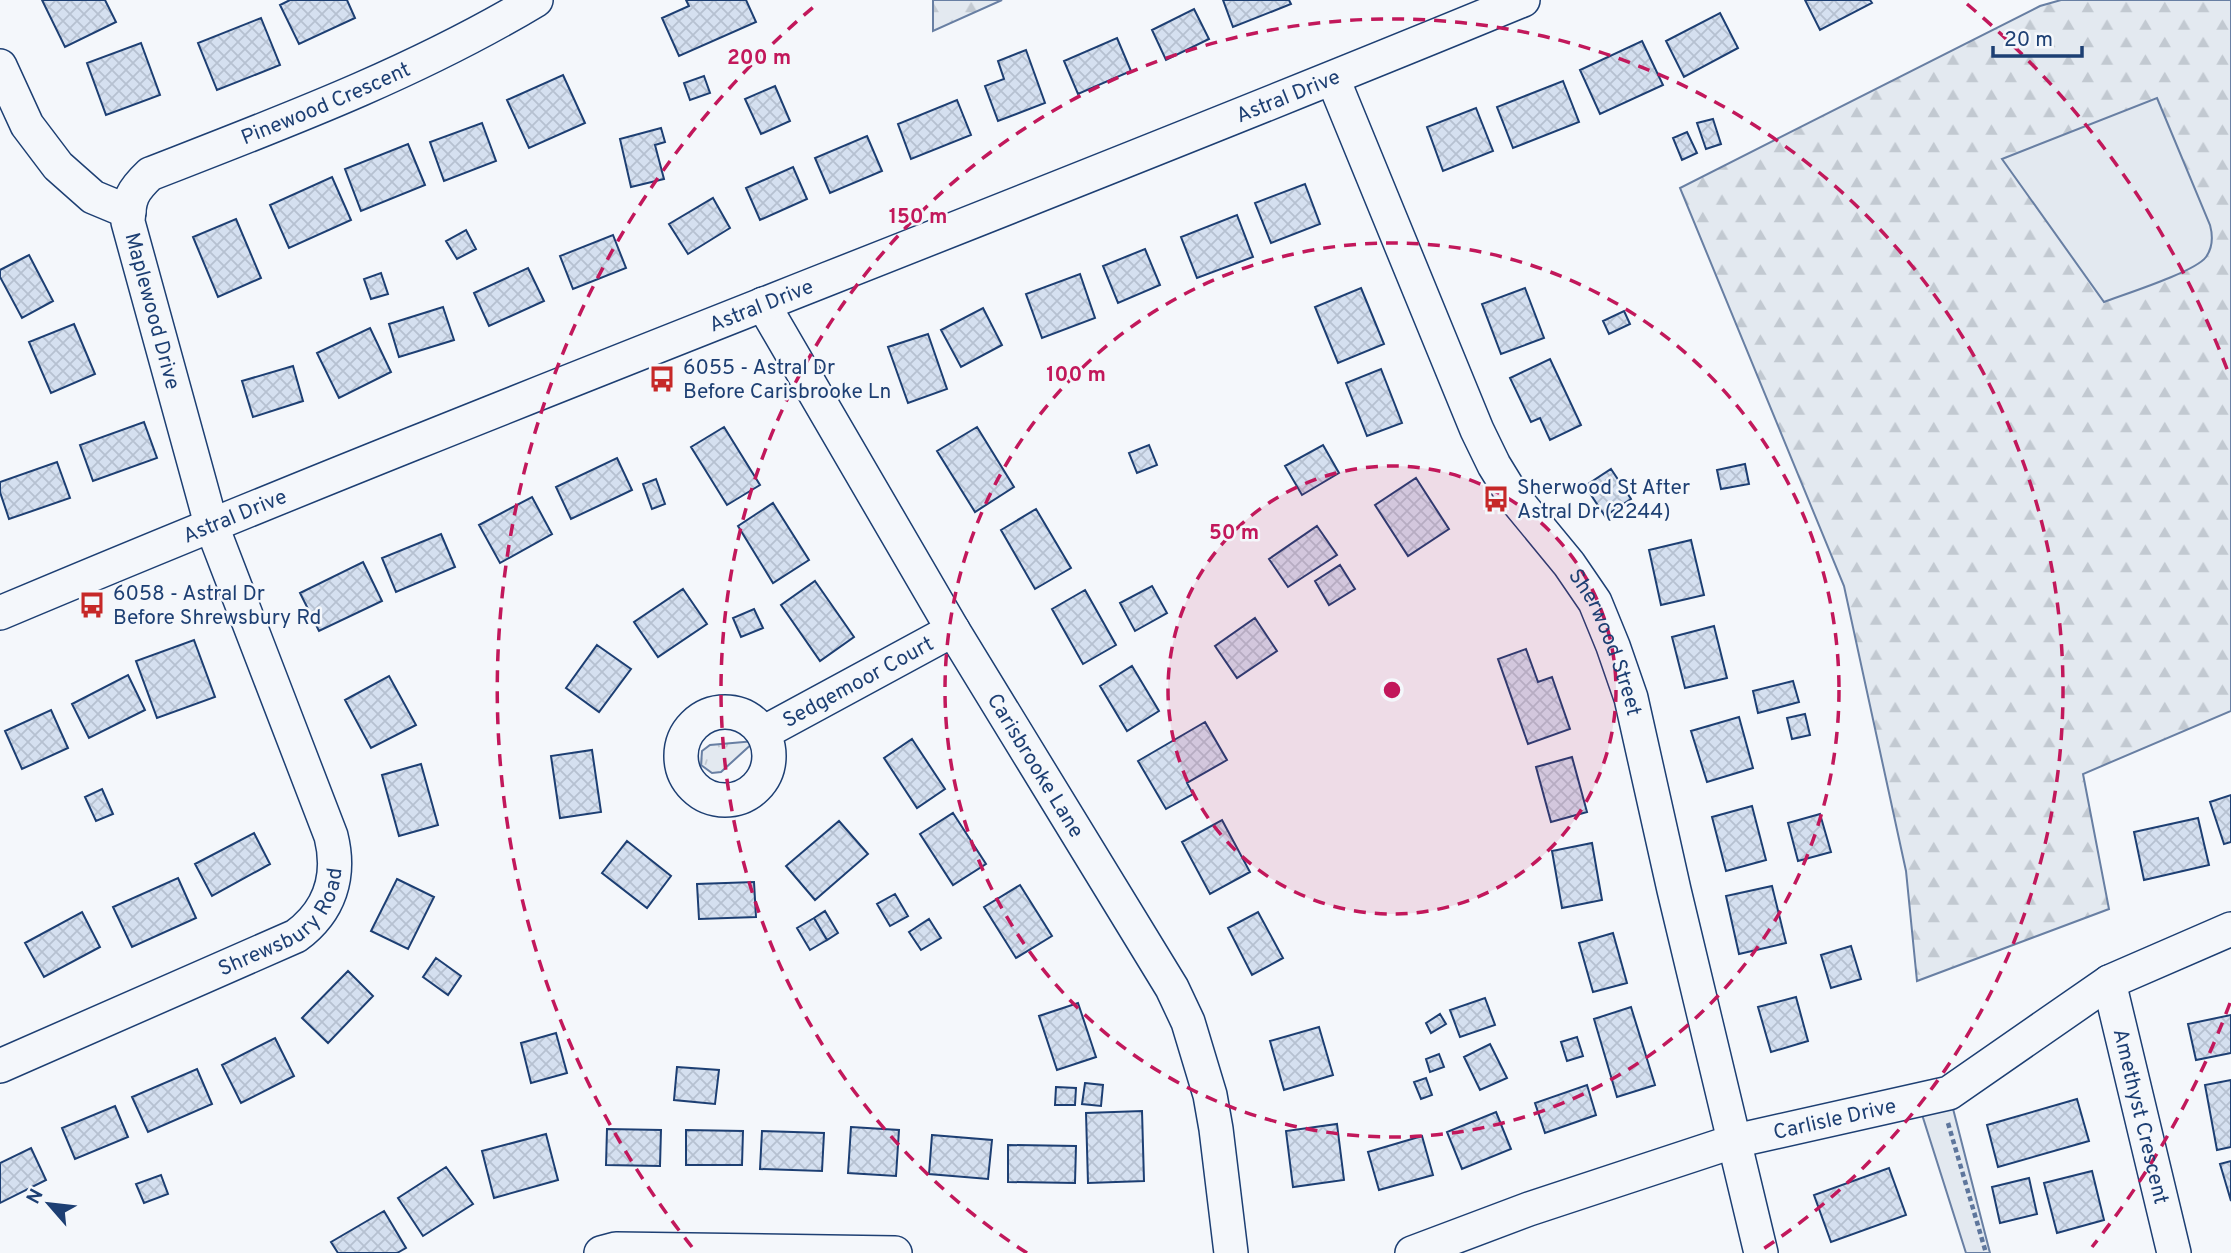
<svg xmlns="http://www.w3.org/2000/svg" width="2231" height="1253" font-family="Overpass,sans-serif">
  <style>
    .grass { fill: url(#grass-tufts); stroke: #687fa3; stroke-width: 2 }
    .forest { fill: url(#forest-firs); stroke: #687fa3; stroke-width: 2 }
    .green { fill: #e3e9f0; stroke: #687fa3; stroke-width: 2 }
    .building { fill: url(#building-cross-hatch); stroke: #1d3f73; stroke-width: 2 }
    .lines { fill: none; stroke-linecap: round; stroke-linejoin: round }
    .minor-casing { stroke: #1d3f73; stroke-width: 36 }
    .path { stroke: #5e769c; stroke-width: 4.5; stroke-dasharray: 5 3.5; stroke-linecap: butt }
    .minor { stroke: #f4f7fb; stroke-width: 33 }
    .ring { fill: none; stroke: #c2185b; stroke-width: 3.5; stroke-dasharray: 12 9 }
    .labels { text-anchor: middle; stroke-width: 5; stroke-linejoin: round; paint-order: stroke }
    .street-label { font-size: 21px; fill: #1d3f73; stroke: #f4f7fb }
    .poi-label { font-size: 21px; fill: #1d3f73; stroke: #f4f7fb; text-anchor: start }
    .centre { fill: #c2185b; stroke: #f4f7fb; stroke-width: 3.5 }
    .ring-label { font-size: 21px; text-anchor: middle; font-weight: bold; fill: #c2185b; stroke: #f4f7fb; stroke-width: 5; stroke-linejoin: round; paint-order: stroke }
  </style>
  <defs>
    <pattern id="grass-tufts" width="24" height="20" patternUnits="userSpaceOnUse" patternTransform="scale(1.75)"><rect width="24" height="20" fill="#e3e9f0"/><path d="M3 7l-1-3M5 7V3M7 7l1-3M15 17l-1-3M17 17v-4M19 17l1-3" fill="none" stroke="#c2c9d1"/></pattern>
    <pattern id="forest-firs" width="22" height="20" patternUnits="userSpaceOnUse" patternTransform="scale(1.75)"><rect width="22" height="20" fill="#e3e9f0"/><path d="M5 1l3.5 6h-7zM16 11l3.5 6h-7z" fill="#c2c9d1"/></pattern>
    <pattern id="building-cross-hatch" width="8" height="8" patternUnits="userSpaceOnUse" patternTransform="scale(1.75)"><rect width="8" height="8" fill="#d5e0f0"/><path d="M0 0l8 8M0 8l8-8" fill="none" stroke="#b6c1d1"/></pattern>
  </defs>
  <rect width="100%" height="100%" fill="#f4f7fb"/>
  <path class="grass" d="M755 741 721 772 712 773 701 765 702 751 710 745Z"/>
  <path class="forest" d="M933 0H1002L933 31Z
    M2061 0H2231V711L2083 774 2109 909 1917 981 1906 871 1844 586 1680 188 2040 6Z"/>
  <path class="green" d="M2157 98 2210 225C2213 236 2213 247 2206 257 2195 272 2125 294 2104 302L2002 159Z
    M1949 1093 1990 1253H1966L1919 1105Z"/>
  <path class="building" d="M42 0H105L116 22 65 47Z
    M290 0H347L355 18 299 44 280 5Z
    M686 0H746L756 22 679 56 662 18 689 6Z
    M1223 0H1289L1291 4 1233 27Z
    M1805 0H1870L1872 3 1820 30Z
    M1194 9 1209 39 1166 60 1152 30Z
    M1720 13 1738 48 1684 77 1666 41Z
    M261 18 280 65 217 90 198 43Z
    M1117 38 1131 71 1078 94 1064 61Z
    M1642 41 1663 85 1600 114 1580 70Z
    M141 43 160 95 106 115 87 63Z
    M1026 50 1045 103 998 121 985 86 1004 79 998 61Z
    M563 75 585 123 529 148 507 100Z
    M704 76 710 93 690 100 684 83Z
    M1563 81 1579 122 1513 148 1497 107Z
    M775 86 790 121 761 134 745 99Z
    M957 100 971 135 911 159 898 124Z
    M1476 108 1493 151 1443 171 1427 127Z
    M1713 119 1721 144 1706 149 1697 123Z
    M482 123 496 161 444 181 430 142Z
    M661 128 665 142 655 145 664 179 631 187 620 139Z
    M1687 132 1697 153 1682 160 1673 138Z
    M867 136 882 171 830 193 815 158Z
    M408 144 425 185 361 211 345 169Z
    M793 167 807 199 760 220 746 188Z
    M332 177 351 220 289 248 270 205Z
    M1305 184 1320 224 1271 243 1255 203Z
    M713 198 730 228 688 254 669 224Z
    M1237 215 1253 257 1197 278 1181 237Z
    M236 219 261 278 218 297 193 237Z
    M466 230 476 249 457 259 446 241Z
    M613 235 626 268 573 289 560 256Z
    M1145 249 1160 285 1118 303 1103 266Z
    M29 255 53 301 22 318 0 277V270Z
    M528 268 544 301 489 326 474 293Z
    M381 273 388 294 371 299 364 279Z
    M1080 274 1095 318 1042 338 1026 294Z
    M1361 288 1384 344 1338 363 1315 307Z
    M1525 288 1544 338 1501 354 1482 304Z
    M443 307 454 340 399 357 389 324Z
    M983 308 1002 345 961 367 941 330Z
    M1624 311 1630 324 1609 334 1603 321Z
    M74 324 95 374 51 393 29 342Z
    M370 328 391 372 339 398 317 353Z
    M928 334 947 389 908 403 888 347Z
    M1550 359 1581 425 1550 440 1540 418 1531 422 1510 378Z
    M293 366 303 401 253 417 242 381Z
    M1381 369 1402 423 1367 436 1346 383Z
    M144 422 157 458 93 481 80 445Z
    M724 427 760 485 727 505 691 447Z
    M977 427 1014 487 975 512 937 451Z
    M1149 445 1157 465 1137 473 1129 453Z
    M1323 445 1339 473 1302 495 1285 466Z
    M617 458 632 490 571 519 556 487Z
    M57 462 70 498 9 519 0 492V482Z
    M1745 464 1749 484 1721 489 1717 470Z
    M1611 469 1631 499 1605 516 1585 486Z
    M1416 478 1449 529 1408 556 1375 505Z
    M656 479 665 504 652 509 643 484Z
    M532 497 552 534 500 563 479 525Z
    M773 503 809 560 773 583 738 526Z
    M1036 509 1071 568 1035 589 1001 530Z
    M1317 526 1337 555 1288 587 1269 559Z
    M441 534 455 567 396 592 382 558Z
    M1691 540 1704 595 1661 605 1649 550Z
    M363 562 382 601 319 631 300 593Z
    M1340 565 1355 589 1329 605 1315 581Z
    M815 581 854 637 820 661 781 605Z
    M1152 586 1167 613 1135 631 1120 603Z
    M683 589 707 624 658 657 634 622Z
    M1085 590 1116 645 1083 664 1052 609Z
    M754 609 763 628 741 637 733 618Z
    M1255 618 1277 651 1237 678 1215 646Z
    M1714 626 1727 678 1685 688 1672 637Z
    M194 640 215 697 157 718 136 661Z
    M597 645 631 669 599 712 566 688Z
    M1526 649 1538 682 1552 677 1570 729 1528 744 1498 659Z
    M1132 666 1159 711 1127 731 1100 686Z
    M128 675 145 710 89 738 72 704Z
    M389 676 416 725 371 748 345 700Z
    M1793 681 1799 702 1758 713 1753 691Z
    M51 710 68 748 22 769 5 731Z
    M1805 714 1810 735 1792 739 1787 718Z
    M1739 717 1753 768 1707 782 1691 731Z
    M1205 722 1227 760 1187 783 1193 794 1166 809 1138 761Z
    M912 739 945 789 917 808 884 758Z
    M592 750 601 812 560 818 551 756Z
    M1572 757 1587 812 1551 822 1536 767Z
    M421 764 438 825 399 836 382 775Z
    M102 789 113 814 96 821 85 797Z
    M2231 795V842L2224 844 2210 802Z
    M1752 806 1766 860 1726 871 1712 817Z
    M953 813 986 864 953 885 920 834Z
    M1820 814 1831 852 1798 861 1788 823Z
    M2198 818 2209 865 2144 880 2134 832Z
    M1222 820 1250 872 1210 894 1182 842Z
    M839 821 868 854 815 900 786 866Z
    M254 833 270 864 212 896 195 864Z
    M627 841 671 876 647 908 602 873Z
    M1592 843 1602 900 1562 908 1552 851Z
    M178 878 196 918 132 947 113 907Z
    M397 879 434 897 408 949 371 931Z
    M754 882 756 917 699 919 697 884Z
    M1020 885 1052 936 1016 958 984 907Z
    M1772 886 1786 943 1739 954 1726 896Z
    M895 894 908 916 890 926 877 904Z
    M825 911 838 933 827 940 814 918Z
    M82 912 100 947 44 977 25 943Z
    M1258 912 1283 958 1252 975 1228 928Z
    M814 918 827 940 810 950 797 928Z
    M929 919 941 938 921 950 909 932Z
    M1613 933 1627 983 1593 992 1579 943Z
    M1851 946 1861 979 1831 988 1821 955Z
    M436 958 461 976 448 995 423 977Z
    M348 971 373 996 328 1043 302 1018Z
    M1796 997 1808 1041 1771 1052 1758 1007Z
    M1485 998 1495 1025 1460 1037 1450 1010Z
    M1078 1003 1096 1057 1057 1070 1039 1016Z
    M1631 1007 1655 1085 1617 1097 1594 1019Z
    M1440 1014 1446 1024 1431 1033 1426 1023Z
    M2231 1015V1053L2196 1060 2188 1024Z
    M1319 1027 1333 1075 1284 1090 1270 1041Z
    M556 1033 567 1073 531 1083 521 1043Z
    M1577 1037 1583 1056 1567 1061 1561 1042Z
    M275 1038 294 1076 241 1103 222 1065Z
    M1490 1044 1507 1078 1480 1090 1464 1057Z
    M1439 1054 1444 1067 1430 1072 1426 1059Z
    M677 1067 719 1070 715 1104 674 1100Z
    M197 1069 212 1104 148 1132 132 1097Z
    M1426 1078 1432 1095 1421 1099 1414 1082Z
    M2231 1080V1147L2217 1150 2205 1085Z
    M1085 1083 1103 1085 1101 1106 1082 1104Z
    M1587 1085 1596 1115 1545 1133 1535 1103Z
    M1056 1087 1076 1088 1075 1105H1055Z
    M2077 1099 2089 1141 1998 1167 1987 1125Z
    M115 1106 128 1137 75 1159 62 1128Z
    M1142 1111 1144 1181 1088 1183 1086 1113Z
    M1496 1112 1511 1149 1462 1169 1447 1132Z
    M1337 1124 1344 1180 1293 1187 1286 1131Z
    M851 1127 899 1130 896 1176 848 1173Z
    M607 1129 661 1130 660 1166 606 1165Z
    M686 1130 743 1131 742 1165H686Z
    M762 1131 824 1133 822 1171 760 1169Z
    M546 1134 558 1180 494 1198 482 1151Z
    M932 1135 992 1140 988 1179 929 1174Z
    M1422 1136 1433 1175 1379 1190 1368 1152Z
    M1008 1145 1076 1146 1075 1183 1008 1182Z
    M31 1148 46 1180 0 1203V1163Z
    M2231 1161V1201L2220 1164Z
    M446 1167 473 1204 423 1236 398 1198Z
    M1889 1168 1906 1215 1831 1242 1814 1195Z
    M2092 1171 2104 1220 2057 1233 2044 1183Z
    M161 1175 168 1194 144 1203 136 1184Z
    M2029 1178 2037 1214 2000 1223 1992 1187Z
    M384 1211 406 1248 397 1253H338L331 1242Z"/>
  <g class="lines">
    <g class="minor-casing">
      <g id="minor">
        <path d="M0 66 27 125 58 166 93 197 129 212"/>
        <path id="s1" d="M1333 79 1477 430 1494 465 1513 496 1569 564 1595 602 1613 646 1631 698 1674 890 1761 1253"/>
        <path id="s2" d="M763 304 953 630 1172 988 1188 1022 1210 1095 1216 1129 1231 1253"/>
        <path id="s3" d="M0 613C504 401 1017 209 1523 0"/>
        <circle cx="725" cy="756" r="44"/>
        <path id="s4" d="M763 733 953 630"/>
        <path id="s5" d="M2109 982 2174 1253"/>
        <path id="s6" d="M0 1066 296 936C330 911 341 876 331 836L211 524 128 222C129 198 132 191 150 174 281 123 415 73 536 0"/>
        <path d="M601 1253 616 1249 895 1253"/>
        <path id="s7" d="M1412 1253 1529 1209 1735 1141 1949 1093 2109 982 2231 929"/>
      </g>
    </g>
    <path class="path" d="M1948 1123 1986 1253"/>
    <use href="#minor" class="minor"/>
  </g>
  <circle cx="1392" cy="690" r="224" fill="#c2185b" fill-opacity=".12"/>
  <g class="ring">
    <circle cx="1392" cy="690" r="224"/>
    <circle cx="1392" cy="690" r="447"/>
    <path d="M1027 1253A671 671 0 1 1 1757 1253"/>
    <path d="M2230 1003A895 895 0 0 1 2092 1247M692 1247A895 895 0 0 1 817 4M1967 4A895 895 0 0 1 2230 377"/>
  </g>
  <defs>
    <g id="bus-bare" transform="scale(2.1)"><path d="M-5-6H5V4H4V6H2V4H-2V6H-4V4H-5ZM-3.5-4V0h7V-4ZM-3.5 1.2v1.5H-2V1.2ZM2 1.2v1.5H3.5V1.2Z" fill="#c62828" stroke="#f4f7fb" stroke-width="2.5" paint-order="stroke"/></g>
  </defs>
  <g fill-rule="evenodd">
    <use href="#bus-bare" x="662" y="379"/>
    <use href="#bus-bare" x="1496" y="499"/>
    <use href="#bus-bare" x="92" y="605"/>
  </g>
  <g class="labels">
    <g class="street-label">
      <text dy="7" stroke="none"><textPath href="#s3" startOffset="1388">Astral Drive</textPath></text>
      <text dy="7" stroke="none"><textPath href="#s6" startOffset="1328">Pinewood Crescent</textPath></text>
      <text dy="7" stroke="none"><textPath href="#s3" startOffset="821">Astral Drive</textPath></text>
      <text transform="translate(153 311) rotate(75)" y="7">Maplewood Drive</text>
      <text dy="7" stroke="none"><textPath href="#s3" startOffset="254">Astral Drive</textPath></text>
      <text dy="7" stroke="none"><textPath href="#s1" startOffset="630">Sherwood Street</textPath></text>
      <text dy="7" stroke="none"><textPath href="#s4" startOffset="108">Sedgemoor Court</textPath></text>
      <text dy="7" stroke="none"><textPath href="#s2" startOffset="536">Carisbrooke Lane</textPath></text>
      <text dy="7" stroke="none"><textPath href="#s6" startOffset="322">Shrewsbury Road</textPath></text>
      <text dy="7" stroke="none"><textPath href="#s5" startOffset="138">Amethyst Crescent</textPath></text>
      <text dy="7" stroke="none"><textPath href="#s7" startOffset="444">Carlisle Drive</textPath></text>
    </g>
    <g class="poi-label">
      <text x="683" y="374">6055 - Astral Dr<tspan x="683" dy="24">Before Carisbrooke Ln</tspan></text>
      <text x="1517" y="494">Sherwood St After<tspan x="1517" dy="24">Astral Dr (2244)</tspan></text>
      <text x="113" y="600">6058 - Astral Dr<tspan x="113" dy="24">Before Shrewsbury Rd</tspan></text>
    </g>
  </g>
  <circle cx="1392" cy="690" r="10" class="centre"/>
  <g class="ring-label">
    <text x="759" y="64">200 m</text>
    <text x="918" y="223">150 m</text>
    <text x="1076" y="381">100 m</text>
    <text x="1234" y="539">50 m</text>
  </g>
  <g transform="translate(49 1204) rotate(298)" stroke="#f4f7fb" stroke-width="5" paint-order="stroke">
  <path d="M0-5L12 26L0 18L-12 26Z" fill="#1d3f73"/>
  <text y="-10" font-size="19" font-weight="bold" text-anchor="middle" fill="#1d3f73">N</text>
  </g>
  <path d="M1993 46v10h89v-10" fill="none" stroke="#1d3f73" stroke-width="3.5"/>
  <text x="2004" y="46" font-size="21" fill="#1d3f73" stroke="#f4f7fb" stroke-width="5" paint-order="stroke">20 m</text>
</svg>
